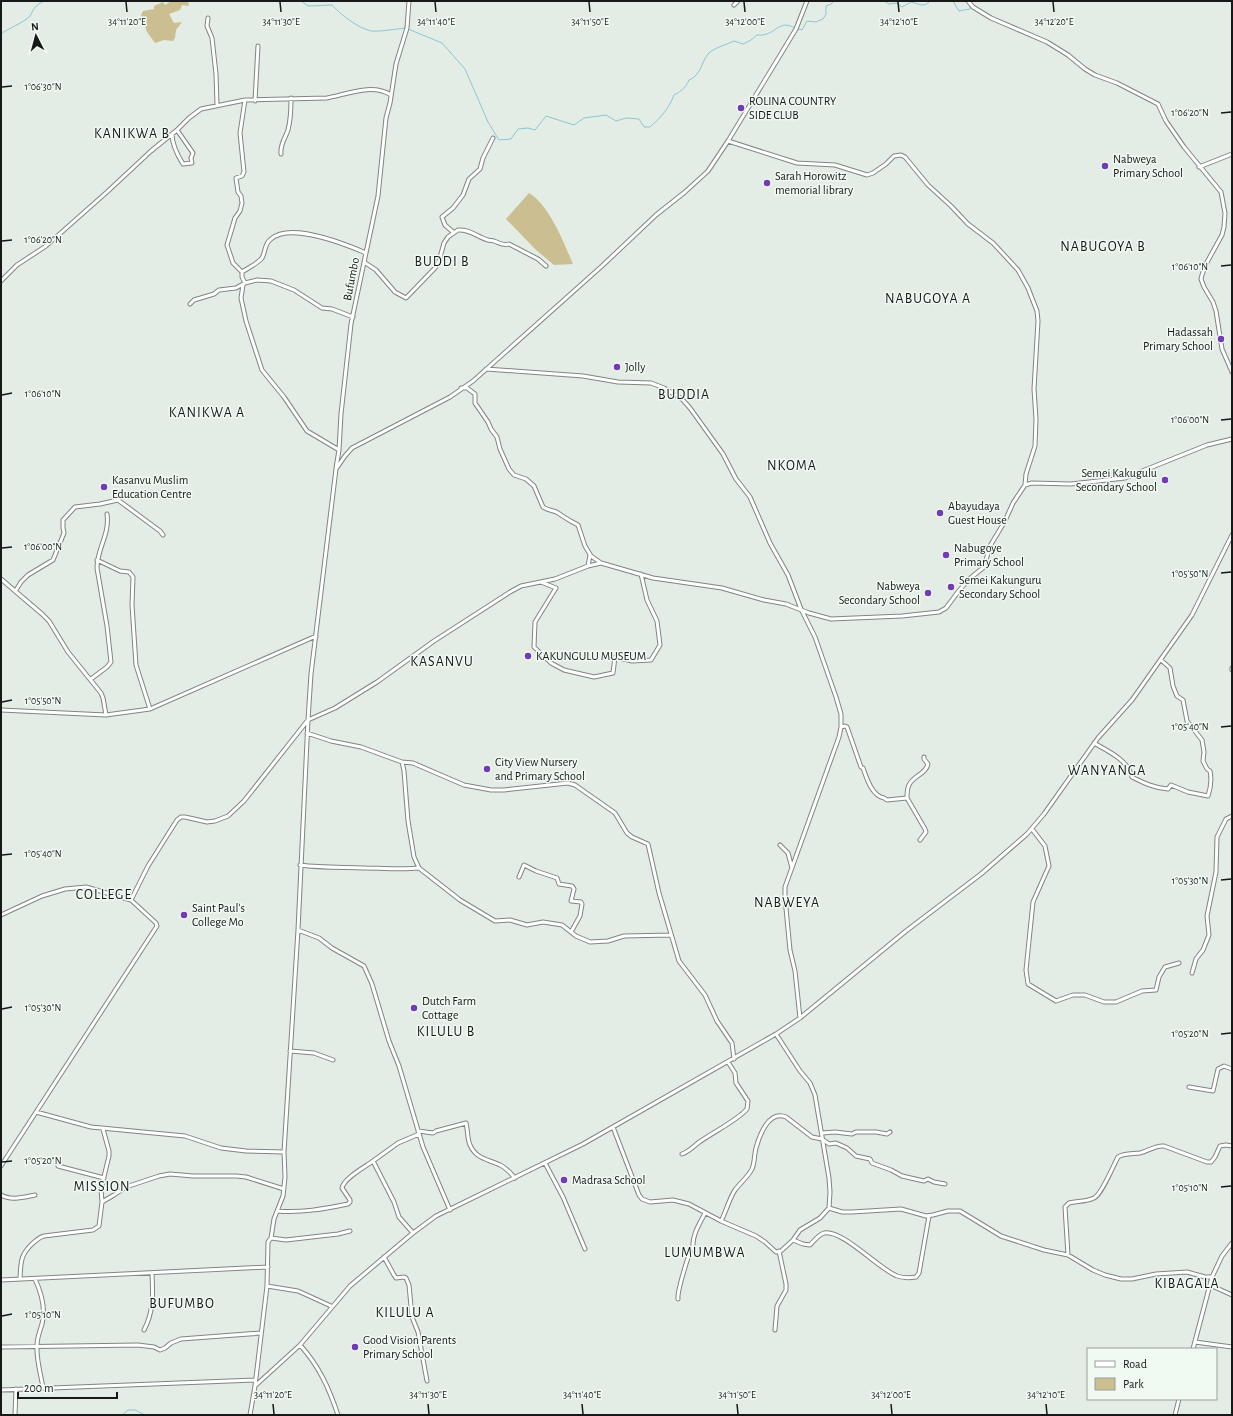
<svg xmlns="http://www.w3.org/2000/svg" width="1233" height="1416" font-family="'Alegreya Sans',sans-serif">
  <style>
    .green { fill: #cbbf91 }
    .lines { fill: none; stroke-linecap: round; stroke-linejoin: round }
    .stream { stroke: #8ac7d5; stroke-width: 1 }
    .minor-casing { stroke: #7f8681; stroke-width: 5 }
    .minor { stroke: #fff; stroke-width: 3 }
    .ticks { fill: none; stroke: #161917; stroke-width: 1.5 }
    .poi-dot { fill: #713bb2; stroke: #f1f9f3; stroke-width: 1.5 }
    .labels { text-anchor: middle; stroke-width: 3; stroke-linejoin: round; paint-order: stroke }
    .poi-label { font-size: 12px; fill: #161917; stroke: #f1f9f3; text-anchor: start }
    .street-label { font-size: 12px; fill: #161917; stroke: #f1f9f3 }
    .quarter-label { font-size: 14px; letter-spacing: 1px; fill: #161917; stroke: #f1f9f3 }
    .ticks-label { font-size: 10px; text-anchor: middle; fill: #161917; stroke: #f1f9f3; stroke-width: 3; stroke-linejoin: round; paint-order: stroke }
  </style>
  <rect width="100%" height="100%" fill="#e4ece6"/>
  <path class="green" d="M171 1H188L189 6 182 5 180 10 169 14 174 23 182 22 176 30 175 38 173 41 164 40 155 43 147 32 141 15 143 11 154 9V6L163 2 165 5Z
    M529 193C550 206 563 241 573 264L554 265 536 250 506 219Z"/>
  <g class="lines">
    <path class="stream" d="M301 1 308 6 332 5C341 15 358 28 371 31 378 32 397 29 405 28
      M884 1 889 4 897 3 902 7 911 2C918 3 924 9 930 1
      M953 1 959 11 970 9V5
      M408 29 442 43 465 69 488 122 499 140 511 139 518 129 528 128 535 130 546 116 574 125 584 118 606 115 616 121 626 118 639 119 644 127H650C662 116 668 110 674 95 682 91 686 87 689 80 701 75 701 63 708 54 713 48 726 45 734 41L743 44 751 40 757 35C776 37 777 18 795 28
      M798 29 802 30 807 21 816 22 823 19 826 14V6L831 4 834 1
      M1 34C7 29 25 22 30 16 31 15 32 12 33 10 36 5 40 3 45 1
      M122 1415 128 1410H135L145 1415"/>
    <g class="minor-casing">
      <path id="minor" d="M968 1 973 7 991 18 1047 42 1068 55 1085 69 1095 75 1117 83 1158 104 1166 121 1184 147 1221 192 1225 213 1224 227 1222 235 1206 264 1202 275 1201 279 1204 287 1213 302 1216 311 1222 349 1232 372
        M734 5 738 1
        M208 18 207 26 212 38 216 74 217 105
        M255 101 258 46
        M172 134C172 143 178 156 183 164L192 163 191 158 193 153 177 130
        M728 141 797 163 835 165 867 175 873 173 886 164 894 156 901 155 905 157 928 185 951 206 968 224 993 243 1018 270 1028 288 1037 311 1038 321 1034 389 1036 419 1035 446 1026 474 1025 485
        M281 154C280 144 285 139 288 130 291 119 291 109 291 98
        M1199 167 1232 154
        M453 232 445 225 442 217 453 208 463 195 469 179 480 169 483 158 493 138
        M364 262 376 270 395 292 406 298 435 268 439 261 444 243 448 237 458 230C470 229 477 237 488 240 490 241 492 240 494 241 500 243 503 246 509 244L538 259 546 266
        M242 272 233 263 227 245 235 218 240 211 242 203 241 196 238 192 236 178 242 176 244 172 240 133 245 100
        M1 281 17 265 46 246 107 192 151 151 177 130 189 118 201 109 245 100 327 98C348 94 372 83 391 95
        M245 283 257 280 271 281 294 290 322 308 332 309 353 317
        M243 285 241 298 246 321 262 370 284 397 307 431 339 450
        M190 304 194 300 214 294 219 290 236 288 245 283 242 277V272C248 268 257 264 262 258 266 251 264 244 271 239 290 222 345 244 366 253
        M486 369 583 376 618 382 651 383 664 388 682 399 690 408 723 454 736 479 750 497 770 543 788 575 801 609 815 637 836 697 841 714V727L839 737 785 887V898L790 950 795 971 800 1018
        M461 388H467L475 394V403L488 422 491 429 497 437 500 449 509 469 514 475 526 479 534 486 543 507C548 511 554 510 558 513 567 519 568 520 578 525L585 546 591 556 601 563
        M336 468 339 450 341 414 351 324 378 196 386 118 390 103 396 64 407 28 409 1
        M97 560 120 571 129 572 133 577 132 605 136 665 150 709
        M588 566 590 555
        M1 579 42 614 49 621 68 652 101 693 103 698 106 715
        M541 582 556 588 535 622 534 647 551 663 564 670 594 677 613 673 615 657 632 661 651 660 660 645 657 621 647 600 641 574
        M16 590 21 582 28 575 53 560 64 533 63 528V520L75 507 100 504 118 500 160 531 163 535
        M1232 668V670
        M91 679 107 667 111 662 107 626 97 568C97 548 110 535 107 514
        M1 710 106 715 150 709 316 636
        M841 727 845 726 847 727 861 767 863 768C867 779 872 796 884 798L887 800 907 798C907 794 907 789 909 785 913 776 926 774 928 764L924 759V757
        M307 733 331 741 361 747 402 762 413 763 464 785 491 790H504L568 783 575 785 615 813 627 833 632 837 648 844 659 893 679 961 705 995 717 1021 732 1043 734 1059
        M1094 743C1108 751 1128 760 1132 777 1144 783 1154 788 1168 789L1171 785 1188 792 1208 796C1211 787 1212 780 1210 771L1207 769 1203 761 1204 752 1202 740 1187 721 1183 700 1177 696 1173 686 1170 668 1161 660
        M402 762 404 771 408 821 414 857 419 868 460 900 495 921 510 920 527 925 543 922 562 925 576 936 590 942 608 941 624 936 671 935
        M907 798 925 829 926 832 920 840
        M1032 829 1045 846 1049 866 1033 902 1026 970 1028 984 1056 1001 1073 995H1085L1104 1002H1116L1142 991 1156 990 1159 977 1165 967 1179 963
        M780 845 788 853 792 868
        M300 865C322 868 344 867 366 868 384 868 401 870 419 868
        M519 877 524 865 536 871 557 878 559 884 572 886 574 889 571 901 581 902 582 904 580 916 571 932
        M1 915 42 896 65 889 86 887 131 900
        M298 930 319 938 332 948 364 966 372 984 389 1041 399 1066 423 1147 450 1210
        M1192 973 1196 959 1203 950 1209 935 1207 916 1216 872 1217 837 1226 819 1232 816
        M776 1034 800 1071 810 1083 815 1095 829 1178 830 1192 829 1208 842 1212H852L901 1209 926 1216 933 1215 948 1211H960L1001 1236 1044 1250 1068 1255 1093 1270 1105 1275 1121 1279H1132L1156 1274 1187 1272 1205 1277H1212L1222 1256 1232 1243
        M290 1051 314 1053 333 1060
        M1189 1087 1213 1091 1218 1069 1224 1066 1232 1069
        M36 1112 91 1127 185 1136 221 1148 246 1151 284 1152
        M613 1127 639 1195 642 1199 650 1202 673 1200 689 1204 721 1221 756 1236 765 1242 776 1252 781 1251 793 1240 800 1230 820 1218 829 1208
        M418 1131 433 1133 436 1131 466 1123C468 1130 467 1138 470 1145 476 1159 488 1159 500 1165 507 1168 510 1173 515 1178
        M822 1133 835 1132 852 1134 856 1132H876L887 1134 890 1132
        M682 1154C688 1152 693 1147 698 1143 710 1134 738 1120 747 1109L748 1101 736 1083 735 1073 728 1062
        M545 1163 563 1197 585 1249
        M1 1166 157 926 156 923 131 900 148 866 177 820 181 817H185L207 822 215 821 228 816 244 801 308 720 335 708 377 682 434 641 510 592 521 586 555 579 588 566 601 563 653 578 722 588 764 600 786 604 809 613 831 619 902 616 939 612 946 608 958 592 968 580 984 567 990 546 1005 521 1013 503 1025 485 1032 483 1071 484 1125 478 1207 445 1232 439
        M58 1166 104 1178
        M1 1195C11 1201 24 1197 35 1195
        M102 1202 114 1195 126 1187 159 1176 170 1174 193 1176H236L246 1177 284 1189
        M277 1211C301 1213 324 1209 348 1204L350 1202V1200L342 1188C344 1178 365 1167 373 1161
        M721 1221C726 1212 729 1199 735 1190 740 1183 748 1177 752 1169 755 1162 754 1155 756 1148 760 1134 769 1110 786 1117L812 1137 822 1139 829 1144 836 1143 847 1148 856 1156 870 1159 872 1163 891 1170 902 1176 924 1181 928 1179 934 1182 945 1184
        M413 1233 399 1217 394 1202 373 1161 398 1143 419 1134
        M271 1238 286 1240 338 1234 350 1231
        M793 1240 803 1244 810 1245C814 1241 818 1235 824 1233 842 1229 879 1269 897 1276 903 1278 910 1278 916 1277L919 1273 929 1216
        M1068 1255 1065 1207 1069 1203C1077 1201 1086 1202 1094 1198 1102 1194 1113 1166 1118 1157 1124 1153 1133 1154 1140 1153 1149 1151 1155 1145 1164 1146L1207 1162H1211L1215 1157 1220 1146 1226 1145 1232 1146
        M384 1257 394 1275 396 1278 404 1277 406 1278 409 1285 412 1317 418 1332 427 1381
        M20 1278C21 1262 20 1255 33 1243 37 1240 39 1237 44 1236L93 1230 99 1226 102 1202 101 1189 109 1156V1151L103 1129
        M35 1279C41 1292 46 1309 42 1324 40 1331 37 1338 37 1345 36 1359 41 1375 43 1388
        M1 1280 268 1267
        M1210 1285 1232 1295
        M267 1286 298 1291 331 1306
        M678 1299C677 1292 689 1251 693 1247 692 1235 700 1223 705 1213
        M144 1330C154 1311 153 1294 152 1273
        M775 1330 777 1306 786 1290V1284L779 1251
        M1195 1342 1232 1347
        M300 1345C319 1366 329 1388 338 1415
        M1 1347 138 1345 154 1347 160 1350 165 1348 171 1343 181 1339 261 1333
        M1193 1349 1212 1277
        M255 1386 300 1345 350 1286 413 1233 436 1216 583 1144 776 1034 800 1018 906 931 981 874 1027 834 1044 814 1098 738 1132 700 1192 615 1232 535
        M1 1390 255 1380
        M15 1415 16 1389
        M250 1415 255 1386 267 1286 268 1242 271 1238 274 1219 283 1196 285 1177 284 1152 298 930 308 720 311 674 336 469 345 456 352 448 450 397 473 381 602 266 656 215 685 192 708 171 728 141 796 29 807 1
        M1175 1415 1179 1399"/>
    </g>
    <use href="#minor" class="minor"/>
  </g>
  <path class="ticks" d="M126 2 127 12M280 2 281 12M435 2 436 12M589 2 590 12M744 2 745 12M898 2 899 12M1053 2 1054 12M2 87 12 86M1221 113 1231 112M2 241 12 240M1221 266 1231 265M2 395 12 393M1221 420 1231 419M2 548 12 547M1221 573 1231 572M2 702 12 700M1221 727 1231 726M2 855 12 854M1221 880 1231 879M2 1009 12 1007M1221 1034 1231 1033M2 1162 12 1161M1221 1187 1231 1186M2 1316 12 1314M273 1404 274 1414M428 1404 429 1414M582 1404 583 1414M737 1404 738 1414M891 1404 892 1414M1046 1404 1047 1414"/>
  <g class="poi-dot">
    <circle cx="741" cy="108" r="4"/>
    <circle cx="1105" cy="166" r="4"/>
    <circle cx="767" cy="183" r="4"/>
    <circle cx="1221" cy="339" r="4"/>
    <circle cx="617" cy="367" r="4"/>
    <circle cx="1165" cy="480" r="4"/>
    <circle cx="104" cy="487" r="4"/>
    <circle cx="940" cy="513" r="4"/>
    <circle cx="946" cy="555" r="4"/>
    <circle cx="951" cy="587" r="4"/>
    <circle cx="928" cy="593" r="4"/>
    <circle cx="528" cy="656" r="4"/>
    <circle cx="487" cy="769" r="4"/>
    <circle cx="184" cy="915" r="4"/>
    <circle cx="414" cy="1008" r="4"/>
    <circle cx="564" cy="1180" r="4"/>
    <circle cx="355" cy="1347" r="4"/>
  </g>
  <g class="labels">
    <g class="poi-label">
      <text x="749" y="105">ROLINA COUNTRY<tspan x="749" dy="14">SIDE CLUB</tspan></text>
      <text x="1113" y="163">Nabweya<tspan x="1113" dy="14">Primary School</tspan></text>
      <text x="775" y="180">Sarah Horowitz<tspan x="775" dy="14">memorial library</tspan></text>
      <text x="1213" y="336" text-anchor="end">Hadassah<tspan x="1213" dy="14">Primary School</tspan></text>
      <text x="625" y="371">Jolly</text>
      <text x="1157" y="477" text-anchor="end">Semei Kakugulu<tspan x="1157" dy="14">Secondary School</tspan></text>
      <text x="112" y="484">Kasanvu Muslim<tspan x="112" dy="14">Education Centre</tspan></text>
      <text x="948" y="510">Abayudaya<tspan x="948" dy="14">Guest House</tspan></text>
      <text x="954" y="552">Nabugoye<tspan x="954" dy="14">Primary School</tspan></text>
      <text x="959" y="584">Semei Kakunguru<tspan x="959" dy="14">Secondary School</tspan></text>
      <text x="920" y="590" text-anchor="end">Nabweya<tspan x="920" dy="14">Secondary School</tspan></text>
      <text x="536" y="660">KAKUNGULU MUSEUM</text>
      <text x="495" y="766">City View Nursery<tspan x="495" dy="14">and Primary School</tspan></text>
      <text x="192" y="912">Saint Paul's<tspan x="192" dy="14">College Mo</tspan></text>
      <text x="422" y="1005">Dutch Farm<tspan x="422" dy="14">Cottage</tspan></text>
      <text x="572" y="1184">Madrasa School</text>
      <text x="363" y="1344">Good Vision Parents<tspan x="363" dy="14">Primary School</tspan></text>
    </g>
    <g class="street-label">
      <text transform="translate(351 279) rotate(-79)" y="4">Bufumbo</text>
    </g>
    <g class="quarter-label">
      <text x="132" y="138">KANIKWA B</text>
      <text x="1103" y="251">NABUGOYA B</text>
      <text x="442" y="266">BUDDI B</text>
      <text x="928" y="303">NABUGOYA A</text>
      <text x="684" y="399">BUDDIA</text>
      <text x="207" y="417">KANIKWA A</text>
      <text x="792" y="470">NKOMA</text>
      <text x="442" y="666">KASANVU</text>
      <text x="1107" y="775">WANYANGA</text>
      <text x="104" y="899">COLLEGE</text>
      <text x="787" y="907">NABWEYA</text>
      <text x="446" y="1036">KILULU B</text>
      <text x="102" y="1191">MISSION</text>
      <text x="705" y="1257">LUMUMBWA</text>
      <text x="1187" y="1288">KIBAGALA</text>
      <text x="182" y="1308">BUFUMBO</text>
      <text x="405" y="1317">KILULU A</text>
    </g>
  </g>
  <g class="ticks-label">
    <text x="127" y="25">34°11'20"E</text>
    <text x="281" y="25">34°11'30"E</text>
    <text x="436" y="25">34°11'40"E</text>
    <text x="590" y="25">34°11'50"E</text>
    <text x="745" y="25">34°12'00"E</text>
    <text x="899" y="25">34°12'10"E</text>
    <text x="1054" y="25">34°12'20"E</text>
    <text x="43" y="90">1°06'30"N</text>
    <text x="1190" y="116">1°06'20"N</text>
    <text x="43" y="243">1°06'20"N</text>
    <text x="1190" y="270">1°06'10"N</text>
    <text x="43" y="397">1°06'10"N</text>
    <text x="1190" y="423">1°06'00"N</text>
    <text x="43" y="550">1°06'00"N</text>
    <text x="1190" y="577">1°05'50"N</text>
    <text x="43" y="704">1°05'50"N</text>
    <text x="1190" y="730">1°05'40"N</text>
    <text x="43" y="857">1°05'40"N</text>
    <text x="1190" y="884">1°05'30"N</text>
    <text x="43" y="1011">1°05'30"N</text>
    <text x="1190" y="1037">1°05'20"N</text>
    <text x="43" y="1164">1°05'20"N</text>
    <text x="1190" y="1191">1°05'10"N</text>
    <text x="43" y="1318">1°05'10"N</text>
    <text x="273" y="1398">34°11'20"E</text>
    <text x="428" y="1398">34°11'30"E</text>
    <text x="582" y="1398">34°11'40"E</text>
    <text x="737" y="1398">34°11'50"E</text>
    <text x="891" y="1398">34°12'00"E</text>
    <text x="1046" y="1398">34°12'10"E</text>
  </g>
  <rect width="1233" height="1416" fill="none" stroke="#161917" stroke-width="4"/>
  <rect x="1087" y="1348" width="130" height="52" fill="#f1f9f3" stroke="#999f9b"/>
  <rect x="1095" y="1361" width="20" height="6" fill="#ffffff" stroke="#999f9b"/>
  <text x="1123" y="1368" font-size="12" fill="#161917">Road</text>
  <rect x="1095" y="1378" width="20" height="12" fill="#cbbf91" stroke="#999f9b"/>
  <text x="1123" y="1388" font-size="12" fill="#161917">Park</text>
  <g transform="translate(36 36) rotate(354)" stroke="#f1f9f3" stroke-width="3" paint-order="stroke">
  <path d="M0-3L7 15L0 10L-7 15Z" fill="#161917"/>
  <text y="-6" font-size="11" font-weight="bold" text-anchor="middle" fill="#161917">N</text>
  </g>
  <path d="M18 1392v6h99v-6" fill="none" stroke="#161917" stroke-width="2"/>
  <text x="24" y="1392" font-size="12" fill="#161917" stroke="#f1f9f3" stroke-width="3" paint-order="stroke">200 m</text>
</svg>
